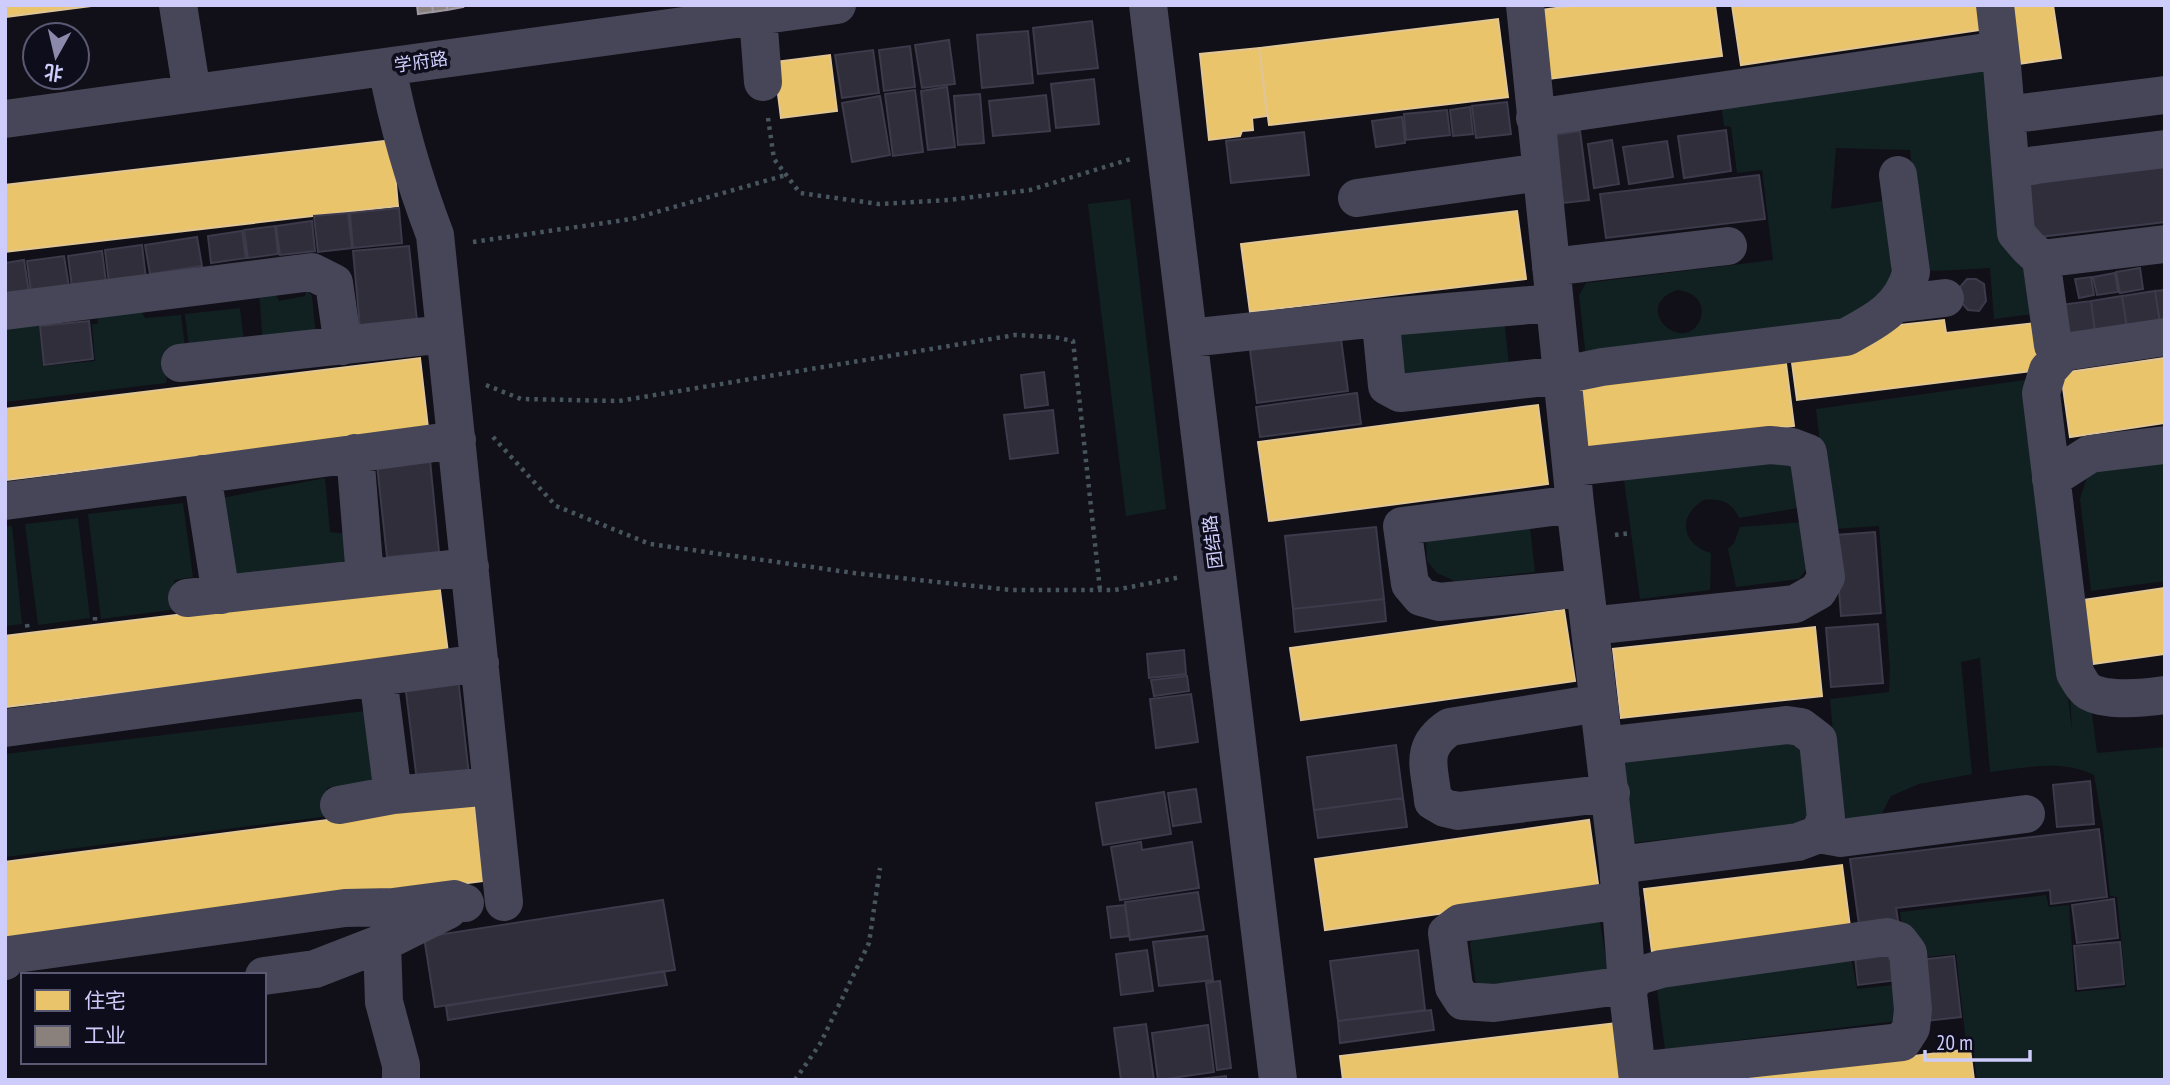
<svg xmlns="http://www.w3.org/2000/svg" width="2170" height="1085" font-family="'PT Sans Narrow','Noto Sans SC',sans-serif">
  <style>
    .green { fill: #112121; fill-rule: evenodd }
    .homes { fill: #e9c46a; stroke: #e1c695; stroke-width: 2 }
    .industry { fill: #8a817c; stroke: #9e98a2; stroke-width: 2 }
    .building { fill: #2f2e3a; stroke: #3c3a4b; stroke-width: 2 }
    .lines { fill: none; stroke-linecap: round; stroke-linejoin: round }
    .path { stroke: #47555e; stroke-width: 4.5; stroke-dasharray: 3.5 5; stroke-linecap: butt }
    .minor { stroke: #464658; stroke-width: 38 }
    .labels { text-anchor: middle; stroke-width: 7; stroke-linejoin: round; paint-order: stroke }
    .street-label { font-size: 18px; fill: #cdccfa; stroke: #0e0d1b }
  </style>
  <rect width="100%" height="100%" fill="#111018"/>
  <path class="green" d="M1988 60 2021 251 2039 313 1994 319 1990 268 1935 271 1922 269 1910 150 1836 148 1831 209 1883 201C1890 242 1900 264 1880 303L1841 319 1586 358 1579 295 1586 283 1773 260 1762 170 1737 173 1731 127 1724 126 1720 96ZM1677 290C1693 291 1707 303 1700 320 1684 357 1629 307 1677 290Z
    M1130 199 1166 509 1126 516 1088 204Z
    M274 289 279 301 305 296 306 289 312 296 316 337 263 345 259 291Z
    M240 308 245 350 190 356 185 314Z
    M97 310 141 311 145 318 181 315 186 356 169 365 166 383 5 402 7 329 38 317 43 366 95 361 92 324H98Z
    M1504 319 1509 364 1401 376 1397 331Z
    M2032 379 2072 732 2069 673 2090 698 2097 753 2165 747V1080H1977L1973 1048 1966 1042 1956 954 1917 958 1904 939 1900 912 2046 895 2049 907 2069 905 2075 992 2126 987 2117 897 2110 896 2103 827 2094 775C2061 759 2026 768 1990 772L1980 658 1961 662 1972 774 1919 784 1891 796 1879 819 1842 832 1830 699 1889 692 1890 668 1879 526 1834 529 1826 496 1816 409Z
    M1767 455 1799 469 1804 507 1739 518C1732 502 1721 498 1704 500 1677 515 1681 545 1711 553L1710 590 1640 599 1623 473Z
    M2165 456V581L2091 591 2080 499 2086 480 2099 464Z
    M325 478 330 532 346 534 350 564 233 579 222 498Z
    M183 503 193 577 174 580 178 609 101 619 88 514Z
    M78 518 90 618 38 625 25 524Z
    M1806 522 1809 566 1799 579 1736 587 1728 549 1734 543 1740 527Z
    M12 526 22 624 5 626V527Z
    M1530 527 1535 572 1455 581 1437 573 1427 561 1426 538Z
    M365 711 374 780 327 788 329 816 5 857V754Z
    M1800 739 1811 814 1794 825 1631 843 1621 753Z
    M1599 916 1608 972 1476 986 1470 943 1479 934Z
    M1851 956 1857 989 1902 984 1897 1021 1665 1049 1656 982Z"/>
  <path class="homes" d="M5 5H99L5 17Z
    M1579 5H1715L1722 56 1549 79 1540 10Z
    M1732 5H1984L1987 29 1741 65Z
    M2004 5H2053L2061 58 2011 65Z
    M1498 19 1508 97 1269 125 1259 48Z
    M1259 48 1267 116 1252 118 1253 130 1242 131 1240 136 1209 140 1200 54Z
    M830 55 837 111 781 118 774 62Z
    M392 140 398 206 5 252V185Z
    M1517 211 1526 279 1250 312 1241 244Z
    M1944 320 1946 333 2036 323 2040 370 1797 400 1791 355 1874 344 1873 328Z
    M1785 356 1794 426 1587 453 1577 382Z
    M420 358 428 428 5 480V409Z
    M2165 358V423L2070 437 2061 373Z
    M1538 405 1548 484 1269 521 1258 442Z
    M439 583 448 653 5 707V636Z
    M2165 588V654L2085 665 2076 601Z
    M1564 610 1575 681 1301 720 1290 648Z
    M1815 627 1822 696 1621 718 1613 649Z
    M474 801 484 881 5 943V862Z
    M1589 820 1599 891 1325 930 1315 859Z
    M1842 865 1850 927 1652 952 1644 889Z
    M1616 1023 1623 1080H1343L1340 1056Z
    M1970 1049 1974 1080H1717Z"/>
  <path class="industry" d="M417 5H432L433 12 418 14Z
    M432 5H447V10L433 12Z
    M447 5H462L463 7 447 10Z"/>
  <path class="building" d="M1092 21 1098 68 1038 74 1033 28Z
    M1028 31 1033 83 982 88 977 35Z
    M949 40 955 84 922 88 915 45Z
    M910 46 915 87 884 91 879 50Z
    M873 50 879 93 842 98 835 55Z
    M1094 79 1099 124 1056 128 1051 84Z
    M947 87 955 147 928 150 921 91Z
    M915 90 923 152 893 156 885 94Z
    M980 94 984 143 958 145 954 96Z
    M1046 95 1050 131 993 136 989 101Z
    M880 96 890 155 852 162 842 103Z
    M1507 102 1511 134 1476 138 1472 106Z
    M1470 107 1473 134 1453 136 1450 110Z
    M1447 110 1450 135 1406 140 1404 114Z
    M1402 117 1405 143 1376 147 1372 121Z
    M1726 130 1731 171 1684 178 1678 136Z
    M1580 131 1589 200 1563 203 1554 135Z
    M1304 132 1309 175 1231 183 1226 141Z
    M1612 140 1619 184 1594 188 1588 144Z
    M1667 141 1673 177 1629 184 1623 147Z
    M2165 167V222L2031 238 2024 183Z
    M1759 175 1765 219 1606 238 1600 194Z
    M399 208 402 243 353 248 350 213Z
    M348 213 352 248 318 252 314 216Z
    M312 221 315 251 280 255 276 226Z
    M275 226 278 254 248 258 244 230Z
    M242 231 246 258 211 263 208 236Z
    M197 237 202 266 150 274 145 245Z
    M142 245 146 279 109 283 105 250Z
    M409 246 417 321 360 327 353 251Z
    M102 251 106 282 72 287 68 256Z
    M64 256 69 287 31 292 27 261Z
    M24 260 29 293 5 296V263Z
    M2140 268 2143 289 2120 293 2116 272Z
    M2115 273 2118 292 2097 295 2093 277Z
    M2091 277 2094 295 2079 298 2075 279Z
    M1967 279H1976L1984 284 1986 301 1979 311 1968 310 1961 302 1960 287Z
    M2165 290V323H2160L2155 291Z
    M2155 291 2160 323 2127 328 2122 296Z
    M2122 296 2127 328 2095 332 2091 301Z
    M2091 301 2095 332 2056 338 2052 306Z
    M89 321 93 359 44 365 40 326Z
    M1341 339 1348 391 1257 403 1250 350Z
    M1044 372 1048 405 1025 408 1021 375Z
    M1357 393 1361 424 1260 437 1256 407Z
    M1053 410 1058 453 1010 459 1004 415Z
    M430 460 439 552 387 557 377 465Z
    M1376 527 1384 599 1293 609 1285 536Z
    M1875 532 1881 613 1841 616 1835 535Z
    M1384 599 1386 621 1295 632 1293 609Z
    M1878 624 1883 683 1831 687 1826 628Z
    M1184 650 1186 674 1149 678 1147 654Z
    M1187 676 1189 691 1154 696 1151 680Z
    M458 678 469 775 417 781 405 684Z
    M1191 694 1198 742 1156 748 1150 699Z
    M1396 745 1403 798 1314 810 1307 757Z
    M2090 781 2094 824 2057 827 2053 785Z
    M1196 789 1201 822 1173 826 1168 793Z
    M1164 792 1171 834 1103 845 1096 803Z
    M1403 798 1407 827 1318 838 1314 810Z
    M2099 829 2107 897 2051 904 2050 890 1896 908 1899 927 1860 932 1850 859Z
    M1141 842 1142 850 1192 842 1199 888 1120 900 1111 847Z
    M1198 892 1204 930 1130 940 1125 902Z
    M2114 899 2118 938 2077 943 2072 905Z
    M663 900 675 970 435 1007 424 937Z
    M1125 905 1129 936 1111 938 1107 907Z
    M1207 936 1213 980 1159 986 1153 942Z
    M2120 942 2124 984 2078 989 2074 946Z
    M1147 950 1153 991 1121 995 1116 954Z
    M1418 950 1425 1010 1338 1021 1330 961Z
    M1895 953 1898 980 1858 985 1855 957Z
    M1954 956 1961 1017 1926 1021 1919 960Z
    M664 971 667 985 448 1020 446 1006Z
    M1220 981 1231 1068 1217 1070 1206 983Z
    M1431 1010 1434 1030 1340 1043 1338 1021Z
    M1146 1024 1154 1080H1121L1114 1028Z
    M1208 1025 1214 1072 1158 1080 1152 1033Z
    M1226 1076V1080H1189Z"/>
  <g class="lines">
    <path class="path" d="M768 118 774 159 800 193 879 204 948 200 1030 190 1131 159
      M473 242 632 219 786 175
      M486 385 521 399 619 401 1015 335 1054 337 1073 341 1100 590
      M493 437 556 506 650 544 854 573 1011 590H1115L1181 577
      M1615 535 1631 533
      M95 617V623
      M27 624 28 632
      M795 1080 820 1044 869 943 880 868"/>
    <path class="minor" d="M178 5 192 93
      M1148 5 1278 1080
      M1525 5 1575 504 1618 865 1627 985 1638 1080
      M1995 5 2002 66 2016 233 2028 247 2041 259 2053 345 2064 352 2165 337
      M758 16 763 82
      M387 67C398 125 414 180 435 235L504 902
      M2006 115 2165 95
      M1535 118 2000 50
      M5 119 837 5
      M2011 170 2036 165 2165 149
      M1357 198 1541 172
      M2041 259 2165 244
      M1551 267 1728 246
      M1554 303 1387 317 1382 334 1387 386 1400 393 1563 375 1602 367 1846 337C1876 321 1903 307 1911 272L1898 175
      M1895 304 1945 298
      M5 311 312 272 334 283 343 346
      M1189 338 1387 317
      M2064 352 2048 370 2041 393 2075 673C2078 678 2083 688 2088 691 2105 702 2146 698 2165 695
      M180 363 445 334
      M355 453 365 577
      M1572 467 1770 445 1792 447 1808 453 1826 577 1818 591 1795 604 1590 626
      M202 474 221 595
      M2051 479 2090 454 2165 445
      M5 501 457 440
      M1575 504 1402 526 1410 584 1421 597 1439 602 1585 588
      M187 598 470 567
      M378 677 393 795
      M1599 703 1450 727C1418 748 1430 767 1433 801L1445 808 1458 811 1611 793
      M5 728 480 663
      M1604 746 1787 725 1801 727 1818 740 1826 818 1819 834 1798 842 1618 865
      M339 805 393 795 492 786
      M1819 834 1841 838 2026 814
      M1621 900 1460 923 1447 933 1454 987 1463 1001 1494 1003 1627 985 1641 975 1661 969 1887 937 1899 941 1908 953 1913 1010 1911 1028 1902 1042 1637 1071
      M382 943 384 1002 401 1065V1080
      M5 961 9 955 345 908 393 907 454 899 465 903
      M264 976 315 969 382 943 448 910"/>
  </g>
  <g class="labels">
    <g class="street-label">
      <text transform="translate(421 62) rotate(-8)" y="6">学府路</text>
      <text transform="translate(1213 542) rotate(-97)" y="6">团结路</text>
    </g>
  </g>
  <rect width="2170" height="1085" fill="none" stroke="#cdccfa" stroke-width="14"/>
  <rect x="21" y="973" width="245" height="91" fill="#0e0d1b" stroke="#5a5974" stroke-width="2"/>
  <rect x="35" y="990" width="35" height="21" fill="#e9c46a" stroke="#5a5974" stroke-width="2"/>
  <text x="84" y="1008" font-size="21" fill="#cdccfa">住宅</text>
  <rect x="35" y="1026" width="35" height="21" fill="#8a817c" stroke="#5a5974" stroke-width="2"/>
  <text x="84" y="1043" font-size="21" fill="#cdccfa">工业</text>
  <g transform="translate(56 56) rotate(188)"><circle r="33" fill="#0e0d1b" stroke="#5a5974" stroke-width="2"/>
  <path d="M0-5L12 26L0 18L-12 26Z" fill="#8b8aab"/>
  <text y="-10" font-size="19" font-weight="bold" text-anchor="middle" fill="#cdccfa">北</text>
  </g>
  <path d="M1925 1050v10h105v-10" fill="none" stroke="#cdccfa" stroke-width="3.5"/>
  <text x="1936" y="1050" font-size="21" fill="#cdccfa" stroke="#0e0d1b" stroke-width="5" paint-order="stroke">20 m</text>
</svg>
